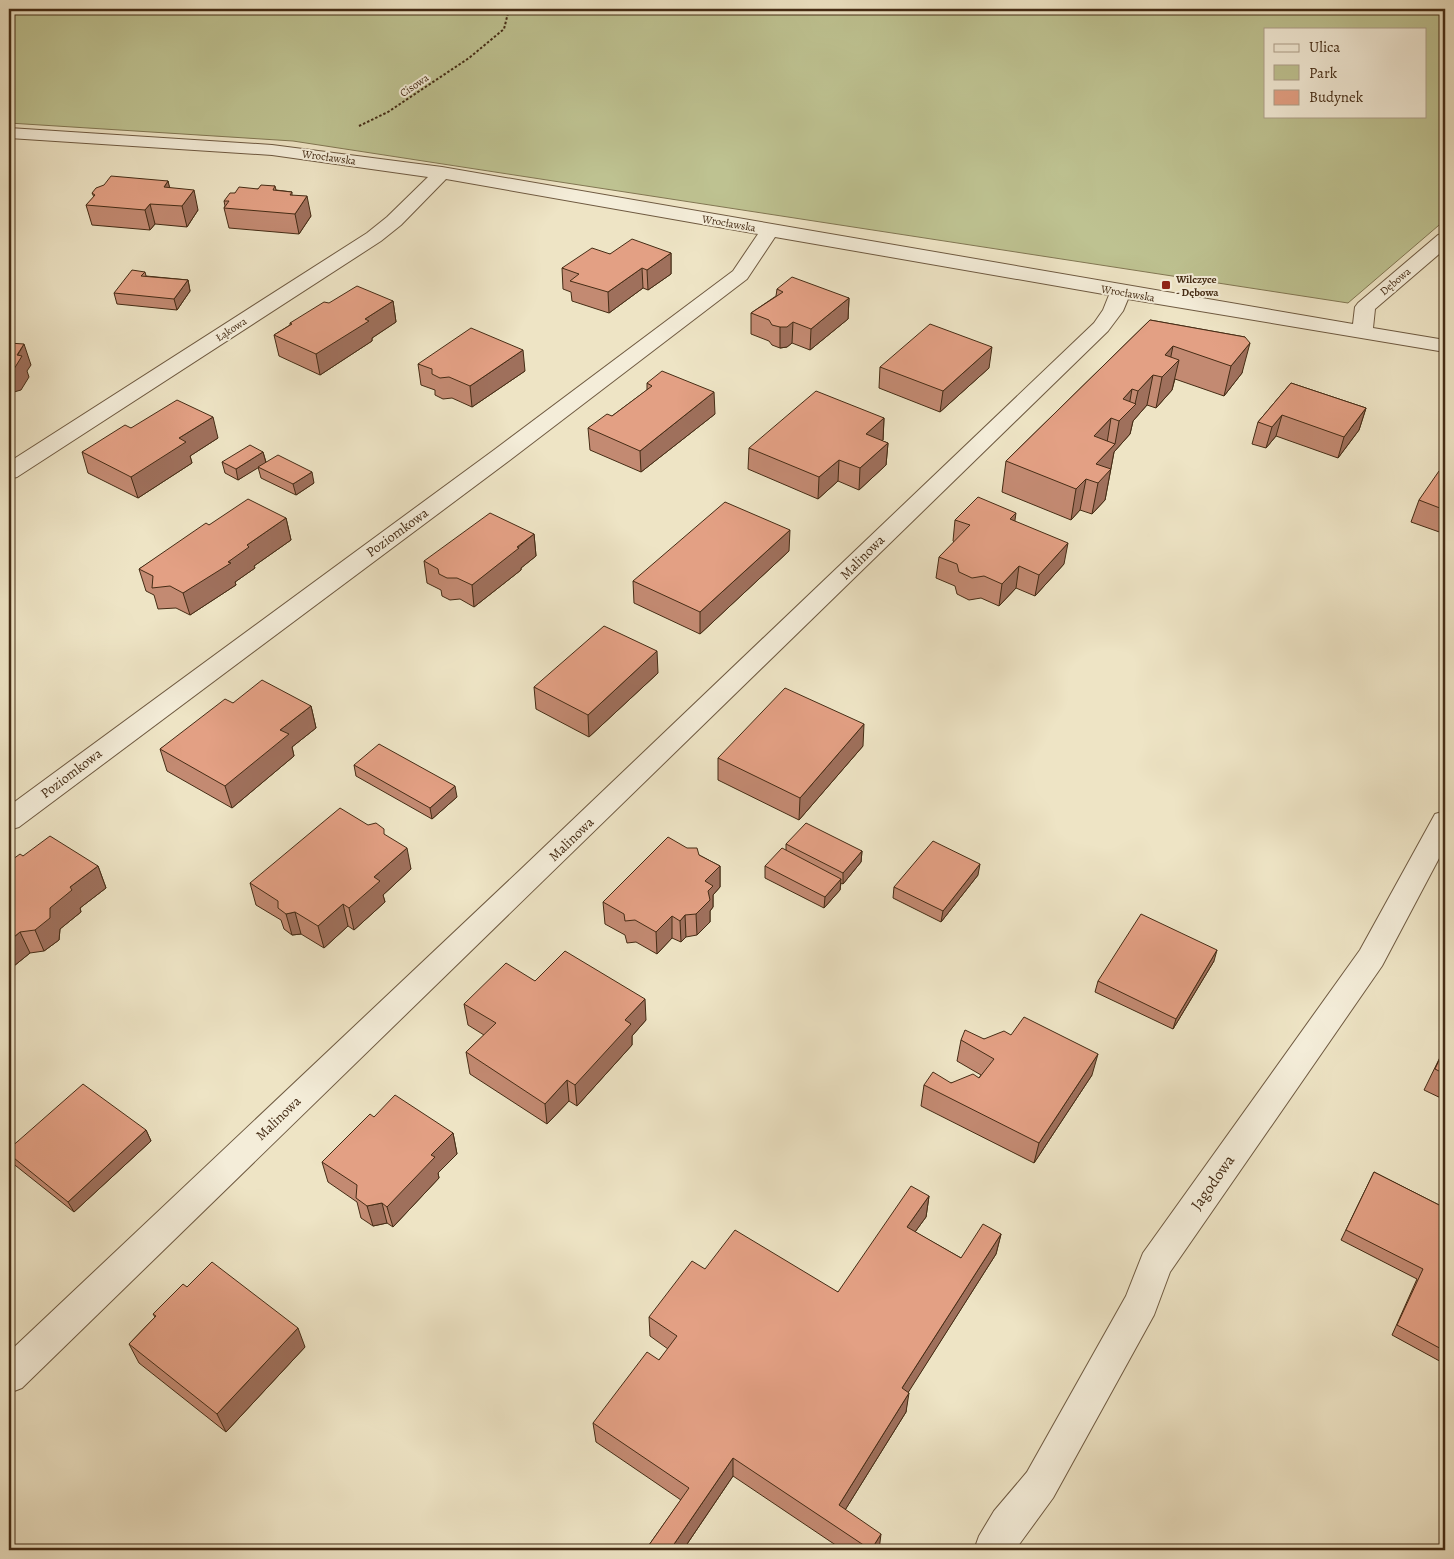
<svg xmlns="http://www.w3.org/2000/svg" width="1454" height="1559" font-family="Alegreya,serif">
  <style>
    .green { fill: #bec291; stroke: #827753; fill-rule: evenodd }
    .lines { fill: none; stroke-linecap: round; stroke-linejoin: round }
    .minor-casing { stroke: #6f5a41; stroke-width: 2 }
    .path { stroke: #452c15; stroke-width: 2; stroke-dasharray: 2.5 2; stroke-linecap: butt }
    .minor { fill: #f4edd9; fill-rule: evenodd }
    .wall { fill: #c38a72; stroke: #452c15 }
    .shaded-wall { fill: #9f705c; stroke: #452c15 }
    .building { fill: #e3a084; stroke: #452c15 }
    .poi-dot { fill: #8f2418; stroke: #f4edd9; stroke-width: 2 }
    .labels { text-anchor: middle; stroke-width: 4; stroke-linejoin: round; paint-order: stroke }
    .far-street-label { font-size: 11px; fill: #452c15; stroke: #f4edd9 }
    .far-poi-label { font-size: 11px; font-weight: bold; fill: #452c15; stroke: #f4edd9; text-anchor: start }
    .street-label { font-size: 14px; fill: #452c15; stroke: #f4edd9 }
    .near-street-label { font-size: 16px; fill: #452c15; stroke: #f4edd9 }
  </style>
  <rect width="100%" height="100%" fill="#eee4c5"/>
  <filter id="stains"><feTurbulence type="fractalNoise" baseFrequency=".004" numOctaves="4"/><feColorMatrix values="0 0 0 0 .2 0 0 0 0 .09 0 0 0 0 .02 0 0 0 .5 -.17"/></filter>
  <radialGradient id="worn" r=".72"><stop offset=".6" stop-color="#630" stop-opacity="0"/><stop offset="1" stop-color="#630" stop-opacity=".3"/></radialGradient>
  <path class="green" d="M9 9H1445V220L1348 303 293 141 9 123ZM1265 29H1425V116H1265Z"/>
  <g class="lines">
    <g class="minor-casing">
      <path id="minor" d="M9 128 272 145 442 167 1353 324 1355 307 1358 303 1438 235 1445 233V249L1375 309 1373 328 1445 340V352L1128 299 1123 311 1108 331 22 1388 9 1393V1352L519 871 1094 323 1103 310 1109 295 775 237 747 279 510 460 19 827 9 830V806L494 450 733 271 758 234 446 179 401 225 381 241 17 477 9 479V462L367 233 387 217 428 177 272 155 9 138Z
        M1445 811V847L1382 966 1170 1272 1154 1315 1053 1498 1015 1550H974L979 1536 994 1511 1027 1472 1126 1296 1143 1253 1360 950 1435 814Z"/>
    </g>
    <path class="path" d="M359 126 388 112 469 58 504 29 509 9"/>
    <use href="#minor" class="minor"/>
  </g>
  <path class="wall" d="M168 181 169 187 198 210 187 227 155 224 150 230 92 225 86 205 94 197 92 193Z
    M275 186 276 190 292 192V195L311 216 299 234 229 228 224 208 225 206 224 201 235 193Z
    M671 253V274L648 290 643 288 609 313 572 301 571 292 563 289 562 268 610 254Z
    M145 272 146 276 188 280 190 291 177 310 117 304 114 293Z
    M777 289 849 298 848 319 810 350 792 343 787 347 780 348 772 345 769 341 751 334V313L776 296Z
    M393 301 396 322 372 338V341L320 375 279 356 274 335 290 325V323Z
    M1150 320 1245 337 1242 373 1224 396 1175 379 1172 390 1156 408 1147 405 1133 421 1130 434 1114 452 1105 500 1092 514 1080 510 1071 520 1002 492 1006 461Z
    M418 364 525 371 472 407 452 398 443 399 435 395V390L421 385Z
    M880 367 989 368 940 412 879 388Z
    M647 383 715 414 641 472 590 450 588 428 612 416 647 390Z
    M1291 383 1366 408 1359 430 1338 458 1276 436 1266 448 1252 444 1258 422Z
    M884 418 883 440 882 441 888 443 886 465 859 490 838 481 818 499 748 469 749 448Z
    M131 428 218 438 190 456 192 463 138 498 88 473 82 452Z
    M263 452 266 462 314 483 296 495 261 478 258 467 238 480 225 473 222 462Z
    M1445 473V534L1411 522 1419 500Z
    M286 518 291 540 254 566 255 568 235 582 236 585 190 615 176 608 158 609 154 595 146 591 139 569 209 525Z
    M955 520 1015 521 1064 564 1035 596 1016 588 999 606 981 598 969 600 957 594 955 586 936 578 939 557 954 542 953 541Z
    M534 534 536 556 521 568V570L474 607 460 599 450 600 442 596 441 590 427 583 424 561Z
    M789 551 700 634 634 603 633 581Z
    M658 673 589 737 536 709 534 687Z
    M233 703 311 706 316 728 292 747 294 756 232 808 167 771 160 749Z
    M863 746 799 820 718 780V758Z
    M354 765 457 797 432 819 356 776Z
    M385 835 411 869 383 895 385 902 354 930 348 926 324 948 301 934 292 935 284 929 281 920 256 905 250 883Z
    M786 844 862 851 861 862 843 884 841 883 840 890 824 908 765 878V866L786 850Z
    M699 855 720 866V887L713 895V907L710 911V922L697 935 686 937 681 942 672 938 657 954 636 942 627 943 625 935 605 924 603 902Z
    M23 856 98 866 106 888 80 908 81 912 60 929 59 940 44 951 30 953 9 970V862Z
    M978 875 941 922 893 898 894 887Z
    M1214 961 1173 1029 1095 992 1098 981Z
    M535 981 646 1020 632 1036V1045L577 1106 569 1101 547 1124 470 1074 466 1052 484 1035 468 1025 464 1004Z
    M984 1039 1092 1075 1034 1163 921 1106 924 1085 951 1083 979 1078 981 1075 957 1061 961 1040Z
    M1445 1047V1100L1424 1090Z
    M374 1117 453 1133 457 1154 438 1173 439 1178 393 1227 387 1223 373 1226 361 1218 357 1202 328 1182 322 1162Z
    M146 1130 151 1141 74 1212 11 1162 9 1157V1149Z
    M1374 1172 1445 1208V1364L1392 1335 1417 1279 1341 1240Z
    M929 1196 926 1217 915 1232 961 1258 1001 1234 996 1254 908 1392 906 1412 845 1510 879 1550H843L733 1476 683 1550H650L649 1545 681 1500 596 1442 593 1423 659 1360 668 1349 650 1336 649 1317 705 1269 838 1292Z
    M187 1287 305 1347 226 1432 139 1363 129 1344 155 1317 153 1314Z"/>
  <path class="shaded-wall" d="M168 181 173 201 164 187Z
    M194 190 198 210 187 227 182 206Z
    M307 196 311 216 299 234 295 214Z
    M150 204 155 224 150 230 145 210Z
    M671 253V274L648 290 647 270Z
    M642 268 643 288 609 313 608 292Z
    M188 280 190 291 177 310 174 299Z
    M849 298 848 319 810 350 811 329Z
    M393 301 396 322 372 338V341L320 375 316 354 365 319Z
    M793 322 792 343 787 347 780 348V327Z
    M1250 343 1242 373 1224 396 1231 366Z
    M24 344 31 365 27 371 29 377 21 390 14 392 9 401V370Z
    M1173 346 1168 371 1179 360 1172 390 1156 408 1162 377 1165 355Z
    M992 347 989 368 940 412 943 391Z
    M523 350 525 371 472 407 470 386Z
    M1153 375 1147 405 1133 421 1130 434 1114 452 1105 500 1092 514 1098 483 1096 464 1115 444 1123 399 1132 389 1128 412 1135 404 1138 391Z
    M714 392 715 414 641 472 640 451Z
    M1366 408 1359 430 1338 458 1344 437Z
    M1282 415 1276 436 1266 448 1272 427Z
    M213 417 218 438 190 456 192 463 138 498 131 477 179 438Z
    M884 418 883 440 865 456 866 434Z
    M1111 418 1106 449 1094 436Z
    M888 443 886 465 859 490 860 468Z
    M263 452 266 463 238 480 236 469Z
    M839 460 838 481 818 499 819 477Z
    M312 472 314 483 296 495 293 484Z
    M1086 479 1080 510 1071 520 1076 489Z
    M1016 513 1013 534 1010 519Z
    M286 518 291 540 254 566 255 568 235 582 236 585 190 615 183 593 228 562 247 545Z
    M790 530 789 551 700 634V612Z
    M534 534 536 556 521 568V570L474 607 472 585Z
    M1068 543 1064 564 1035 596 1039 575Z
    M1019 566 1016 588 999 606 1002 584Z
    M657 651 658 673 589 737 588 715Z
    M311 706 316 728 292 747 294 756 232 808 225 786 280 730Z
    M864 724 863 746 799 820 800 798Z
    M455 786 457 797 432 819 430 808Z
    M407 848 411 869 383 895 385 902 354 930 349 908 374 877Z
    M862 851 861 862 843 884V873Z
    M980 864 978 875 941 922 943 911Z
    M98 866 106 888 80 908 81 912 60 929 59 940 44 951 35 930 50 908 70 887Z
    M720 866V887L713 895V907L710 911V922L697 935 696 914 705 881Z
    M841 879 840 890 824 908 825 897Z
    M343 904 348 926 324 948 318 926Z
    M295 912 301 934 292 935 286 914Z
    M685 915 686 937 681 942 680 921Z
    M672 916V938L657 954 656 932Z
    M20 932 30 953 9 970V941Z
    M1217 950 1214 961 1173 1029 1176 1019Z
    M645 999 646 1020 632 1036V1045L577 1106 575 1085 625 1020Z
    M1098 1054 1092 1075 1034 1163 1039 1143Z
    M567 1080 569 1101 547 1124 545 1104Z
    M146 1130 151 1141 74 1212 68 1202Z
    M453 1133 457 1154 438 1173 439 1178 393 1227 387 1207 431 1155Z
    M929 1196 926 1217 904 1247 907 1227Z
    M382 1203 387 1223 373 1226 367 1206Z
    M1001 1234 996 1254 899 1407 902 1388Z
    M298 1328 305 1347 226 1432 217 1414Z
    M909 1393 906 1412 837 1523 839 1505Z
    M733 1458V1476L683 1550H670Z
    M881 1534 879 1550H871Z"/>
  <path class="building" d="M111 176 168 181 164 187 194 190 182 206 150 204 145 210 86 205 95 195 92 193 96 188 104 185Z
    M261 185 275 186 273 190 292 192 290 195 307 196 295 214 224 208 229 201H224L230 193H235L239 187 258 189Z
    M632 239 671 253 647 270 642 268 608 292 570 281 579 274 562 268 592 248 610 254Z
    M132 270 145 272 141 276 188 280 174 299 114 293Z
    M792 277 849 298 811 329 793 322 787 327H780L772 325 769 320 751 313 783 292 777 289Z
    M357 286 393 301 365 319 369 321 316 354 274 335 292 324 290 323 324 302 329 303Z
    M1150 320 1245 337 1250 343 1231 366 1173 346 1165 355 1179 360 1162 377 1153 375 1138 391 1132 389 1123 399 1136 404 1119 421 1111 418 1094 436 1115 444 1096 464 1111 469 1098 483 1086 479 1076 489 1006 461Z
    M930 324 992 347 943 391 880 367Z
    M471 328 523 350 470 386 449 377 440 378 432 374V369L418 364Z
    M9 343 24 344 17 355 22 356 14 369 9 370Z
    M662 371 714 392 640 451 588 428 607 414 612 416 652 386 647 383Z
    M1291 383 1366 408 1344 437 1282 415 1272 427 1258 422Z
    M816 391 884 418 866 434 888 443 860 468 839 460 819 477 749 448Z
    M177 400 213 417 179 438 186 442 131 477 82 452 125 425 131 428Z
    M250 445 263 452 236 469 222 462Z
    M278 455 312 472 293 484 258 467Z
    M1439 471 1445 473V510L1419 500Z
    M978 497 1016 513 1010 519 1068 543 1039 575 1019 566 1002 584 984 576 972 578 959 572 957 564 939 557 970 525 955 520Z
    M248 499 286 518 247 545 249 547 228 562 231 563 183 593 170 586 152 588 153 576 139 569 206 523 209 525Z
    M725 502 790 530 700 612 633 581Z
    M490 513 534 534 517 547 519 548 472 585 457 578H447L439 574 438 569 424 561Z
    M604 626 657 651 588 715 534 687Z
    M262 680 311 706 280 730 289 734 225 786 160 749 225 699 233 703Z
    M785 688 864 724 800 798 718 758Z
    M379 744 455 786 430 808 354 765Z
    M340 808 368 825 376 823 384 829V834L407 848 374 877 380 881 349 908 343 904 318 926 295 912 286 914 278 908V901L250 883Z
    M806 823 862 851 843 873 786 844Z
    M50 836 98 866 70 887 72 890 50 908V918L35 930 20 932 9 941V862L20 854 23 856Z
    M668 837 687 848H697L699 855 720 866 705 881 713 886 708 891 710 900 696 914 685 915 680 921 672 916 656 932 635 920 625 921 624 914 603 902Z
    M933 841 980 864 943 911 894 887Z
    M782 848 841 879 825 897 765 866Z
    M1141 914 1217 950 1176 1019 1098 981Z
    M565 951 645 999 625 1020 631 1024 575 1085 567 1080 545 1104 466 1052 496 1023 464 1004 506 963 535 981Z
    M1024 1017 1098 1054 1039 1143 924 1085 933 1072 951 1083 973 1074 979 1078 994 1059 961 1040 965 1030 984 1039 1004 1031 1011 1035Z
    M1445 1047V1074L1435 1069Z
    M83 1084 146 1130 68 1202 9 1154V1149Z
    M395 1095 453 1133 431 1155 435 1157 387 1207 382 1203 367 1206 356 1198 357 1185 322 1162 370 1114 374 1117Z
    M1374 1172 1445 1208V1351L1397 1325 1423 1269 1346 1230Z
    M911 1186 929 1196 907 1227 961 1258 983 1224 1001 1234 902 1388 909 1393 839 1505 881 1534 871 1550 733 1458 670 1550H656L649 1545 689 1488 593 1423 647 1352 659 1360 677 1336 649 1317 692 1261 705 1269 735 1230 838 1292Z
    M212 1262 298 1328 217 1414 129 1344 156 1316 153 1314 183 1284 187 1287Z"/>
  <rect class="poi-dot" x="1161" y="280" width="10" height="10" rx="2.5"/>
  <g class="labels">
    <g class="far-street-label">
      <text transform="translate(414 85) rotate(-34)" y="4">Cisowa</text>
      <text transform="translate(329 157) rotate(8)" y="4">Wrocławska</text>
      <text transform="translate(729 223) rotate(10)" y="4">Wrocławska</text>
      <text transform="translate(1395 281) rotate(-40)" y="4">Dębowa</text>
      <text transform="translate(1128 293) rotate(10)" y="4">Wrocławska</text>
      <text transform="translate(231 329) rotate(-33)" y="4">Łąkowa</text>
    </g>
    <g class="far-poi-label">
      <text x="1176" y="283">Wilczyce<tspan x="1176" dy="13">- Dębowa</tspan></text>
    </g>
    <g class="street-label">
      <text transform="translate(397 532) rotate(-36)" y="5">Poziomkowa</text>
      <text transform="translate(862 557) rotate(-45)" y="5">Malinowa</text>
      <text transform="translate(71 773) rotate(-37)" y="5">Poziomkowa</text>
      <text transform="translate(571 839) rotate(-44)" y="5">Malinowa</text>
      <text transform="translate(278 1118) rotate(-44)" y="5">Malinowa</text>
    </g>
    <g class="near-street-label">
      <text transform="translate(1212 1182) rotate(-55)" y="6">Jagodowa</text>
    </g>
  </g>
  <rect width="1454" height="1559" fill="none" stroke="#eee4c5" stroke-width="30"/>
  <rect x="10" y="10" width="1434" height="1539" fill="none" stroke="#452c15" stroke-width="2.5"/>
  <rect x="15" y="15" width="1424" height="1529" fill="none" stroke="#452c15"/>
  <rect x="1264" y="28" width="162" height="90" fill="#f4edd9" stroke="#aea08b"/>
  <rect x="1274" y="44" width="25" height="8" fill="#f4edd9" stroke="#aea08b"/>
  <text x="1309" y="52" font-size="15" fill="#452c15">Ulica</text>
  <rect x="1274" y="65" width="25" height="15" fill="#bec291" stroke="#aea08b"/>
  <text x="1309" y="78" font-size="15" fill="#452c15">Park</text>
  <rect x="1274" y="90" width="25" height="15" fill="#e3a084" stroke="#aea08b"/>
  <text x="1309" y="102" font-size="15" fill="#452c15">Budynek</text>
  <rect width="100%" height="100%" filter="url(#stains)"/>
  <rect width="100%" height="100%" fill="url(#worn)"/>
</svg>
